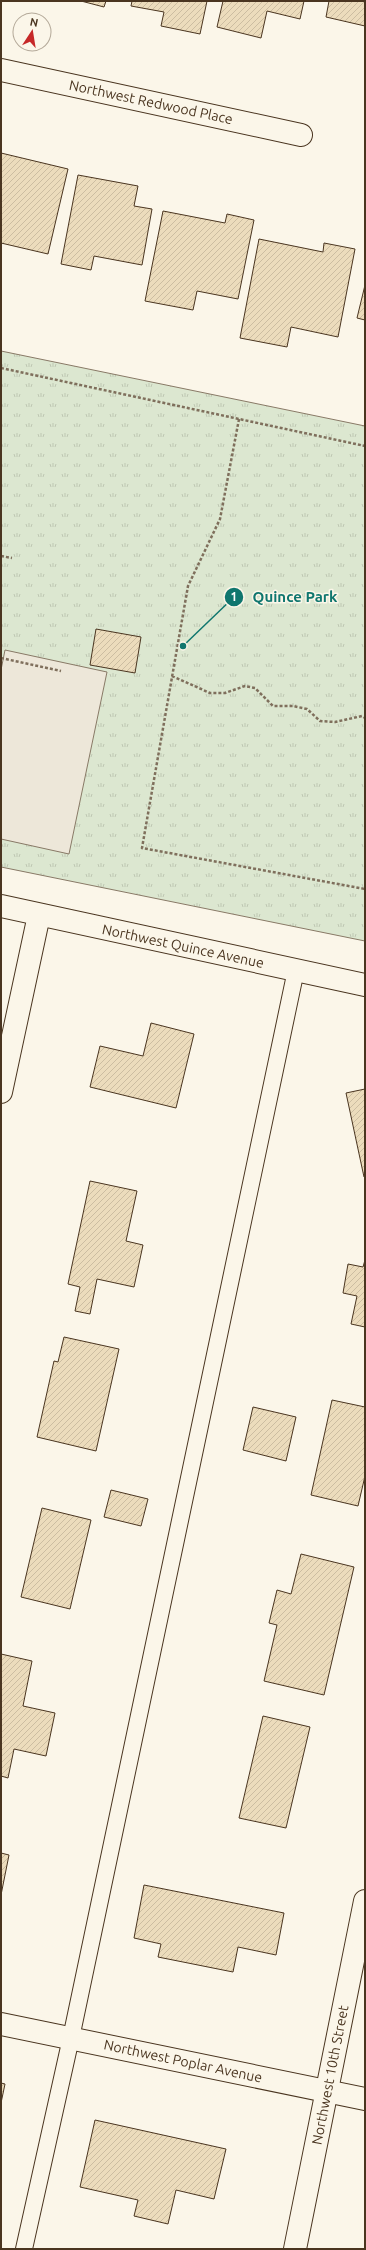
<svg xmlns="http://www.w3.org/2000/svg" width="366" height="2250" font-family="Ubuntu,sans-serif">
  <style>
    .park { fill: url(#park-tufts); stroke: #887966 }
    .parking { fill: #ede7d9; stroke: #887966 }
    .building { fill: url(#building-hatch); stroke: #4a3520 }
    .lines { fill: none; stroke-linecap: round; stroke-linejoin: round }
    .service-casing { stroke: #4a3520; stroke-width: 18 }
    .minor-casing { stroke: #4a3520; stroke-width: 24 }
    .tertiary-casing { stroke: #4a3520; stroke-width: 24 }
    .path { stroke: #7f6f5c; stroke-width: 2.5; stroke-dasharray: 3 2; stroke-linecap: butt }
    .service { stroke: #fbf6e9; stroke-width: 16 }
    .minor { stroke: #fbf6e9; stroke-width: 22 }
    .tertiary { stroke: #fbf6e9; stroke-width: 22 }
    .labels { text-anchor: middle; stroke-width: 3; stroke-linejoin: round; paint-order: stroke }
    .street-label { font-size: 14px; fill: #4a3520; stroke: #fbf6e9 }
    .leader { fill: none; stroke: #0f766e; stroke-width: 1.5 }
    .callout-dot { fill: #0f766e; stroke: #fbf6e9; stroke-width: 1.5 }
    .mark-label { font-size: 12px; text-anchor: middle; font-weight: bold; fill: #fff }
    .callout-label { font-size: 15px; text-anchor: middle; font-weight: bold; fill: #0f766e; stroke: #fbf6e9; stroke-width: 3; stroke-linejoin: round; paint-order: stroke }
  </style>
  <defs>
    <pattern id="park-tufts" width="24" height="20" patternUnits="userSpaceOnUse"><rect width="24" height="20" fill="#dce7d0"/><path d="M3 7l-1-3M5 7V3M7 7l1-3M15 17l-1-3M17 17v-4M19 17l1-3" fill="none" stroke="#bec7b2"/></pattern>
    <pattern id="building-hatch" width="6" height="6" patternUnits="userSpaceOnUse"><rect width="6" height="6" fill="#ecdcbc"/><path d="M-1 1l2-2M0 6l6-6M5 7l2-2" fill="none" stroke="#ccbda1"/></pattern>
  </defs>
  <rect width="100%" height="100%" fill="#fbf6e9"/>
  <path class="park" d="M1 351 365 426V941L1 867Z"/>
  <path class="parking" d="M5 650 107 672 69 854 1 839V670Z"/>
  <path class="building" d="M81 1H106L104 7Z
    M132 1H207L200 34 161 26 164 12 131 6Z
    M223 1H304L300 19 267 11 261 38 217 27Z
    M329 1H365V26L326 17Z
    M1 153 68 169 48 254 1 243Z
    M78 175 138 186 134 206 152 209 142 265 94 256 91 270 61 264Z
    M163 211 225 223 227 214 254 220 238 299 197 291 193 310 145 301Z
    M259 239 323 252 324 243 355 249 338 337 291 327 287 347 240 338Z
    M365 285V320L357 318Z
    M96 629 141 637 135 673 90 665Z
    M151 1023 194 1034 176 1108 90 1087 100 1046 143 1056Z
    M365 1089V1177H364L346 1093Z
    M90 1181 137 1191 126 1241 143 1245 134 1287 97 1279 90 1314 75 1311 80 1287 68 1284Z
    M365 1260V1327L351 1324 357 1296 343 1293 348 1264 363 1267Z
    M64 1337 119 1349 96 1451 37 1437 54 1361 58 1362Z
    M332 1400 365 1407V1476L358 1506 311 1495Z
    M253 1407 296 1417 286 1461 243 1450Z
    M111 1490 148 1499 141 1526 104 1517Z
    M42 1508 91 1520 70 1609 21 1597Z
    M301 1554 354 1567 324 1695 264 1681 277 1625 269 1623 277 1590 291 1594Z
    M1 1654 32 1661 23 1706 55 1713 46 1756 14 1749 8 1778 1 1776Z
    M263 1716 310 1727 286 1828 239 1818Z
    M1 1853 9 1855 1 1895Z
    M144 1885 284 1913 276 1955 238 1947 233 1972 158 1957 161 1944 134 1938Z
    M1 2083 5 2084 1 2103Z
    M95 2120 226 2149 214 2199 176 2190 168 2224 134 2216 138 2200 80 2187Z"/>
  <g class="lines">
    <g class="service-casing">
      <path id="service" d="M24 2249 71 2038 296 970"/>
    </g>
    <g class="minor-casing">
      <path id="minor" d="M1 70 301 135
        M1 906 365 985
        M1 1092 39 915
        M1 2024 365 2099"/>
    </g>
    <g class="tertiary-casing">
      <path id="tertiary" d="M295 2249 365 1901"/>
    </g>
    <path class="path" d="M1 368 365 446
      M239 419 220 519 188 586 142 848 365 889
      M1 556 12 558
      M1 658 61 671
      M172 676 210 693H225L245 686 255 688 273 706H293L307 709 320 721 335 722 362 716 365 718"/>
    <use href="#service" class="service"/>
    <use href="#minor" class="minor"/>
    <use href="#tertiary" class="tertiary"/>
  </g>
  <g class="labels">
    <g class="street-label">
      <text transform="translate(151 102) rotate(12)" y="5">Northwest Redwood Place</text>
      <text transform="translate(183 946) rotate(12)" y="5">Northwest Quince Avenue</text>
      <text transform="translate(183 2061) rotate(12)" y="5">Northwest Poplar Avenue</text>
      <text transform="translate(330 2075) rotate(-79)" y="5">Northwest 10th Street</text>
    </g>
  </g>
  <path class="leader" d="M183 646L234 597"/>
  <g class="callout-dot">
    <circle cx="183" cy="646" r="4"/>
    <circle cx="234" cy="597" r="10"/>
  </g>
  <g class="mark-label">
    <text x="234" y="601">1</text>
  </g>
  <g class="callout-label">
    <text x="295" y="602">Quince Park</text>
  </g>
  <rect width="366" height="2250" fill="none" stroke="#4a3520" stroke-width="4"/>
  <g transform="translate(32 32) rotate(12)"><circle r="19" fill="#fbf6e9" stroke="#b4a999"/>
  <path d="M0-3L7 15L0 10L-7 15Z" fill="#c62828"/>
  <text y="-6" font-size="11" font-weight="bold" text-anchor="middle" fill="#4a3520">N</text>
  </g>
</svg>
